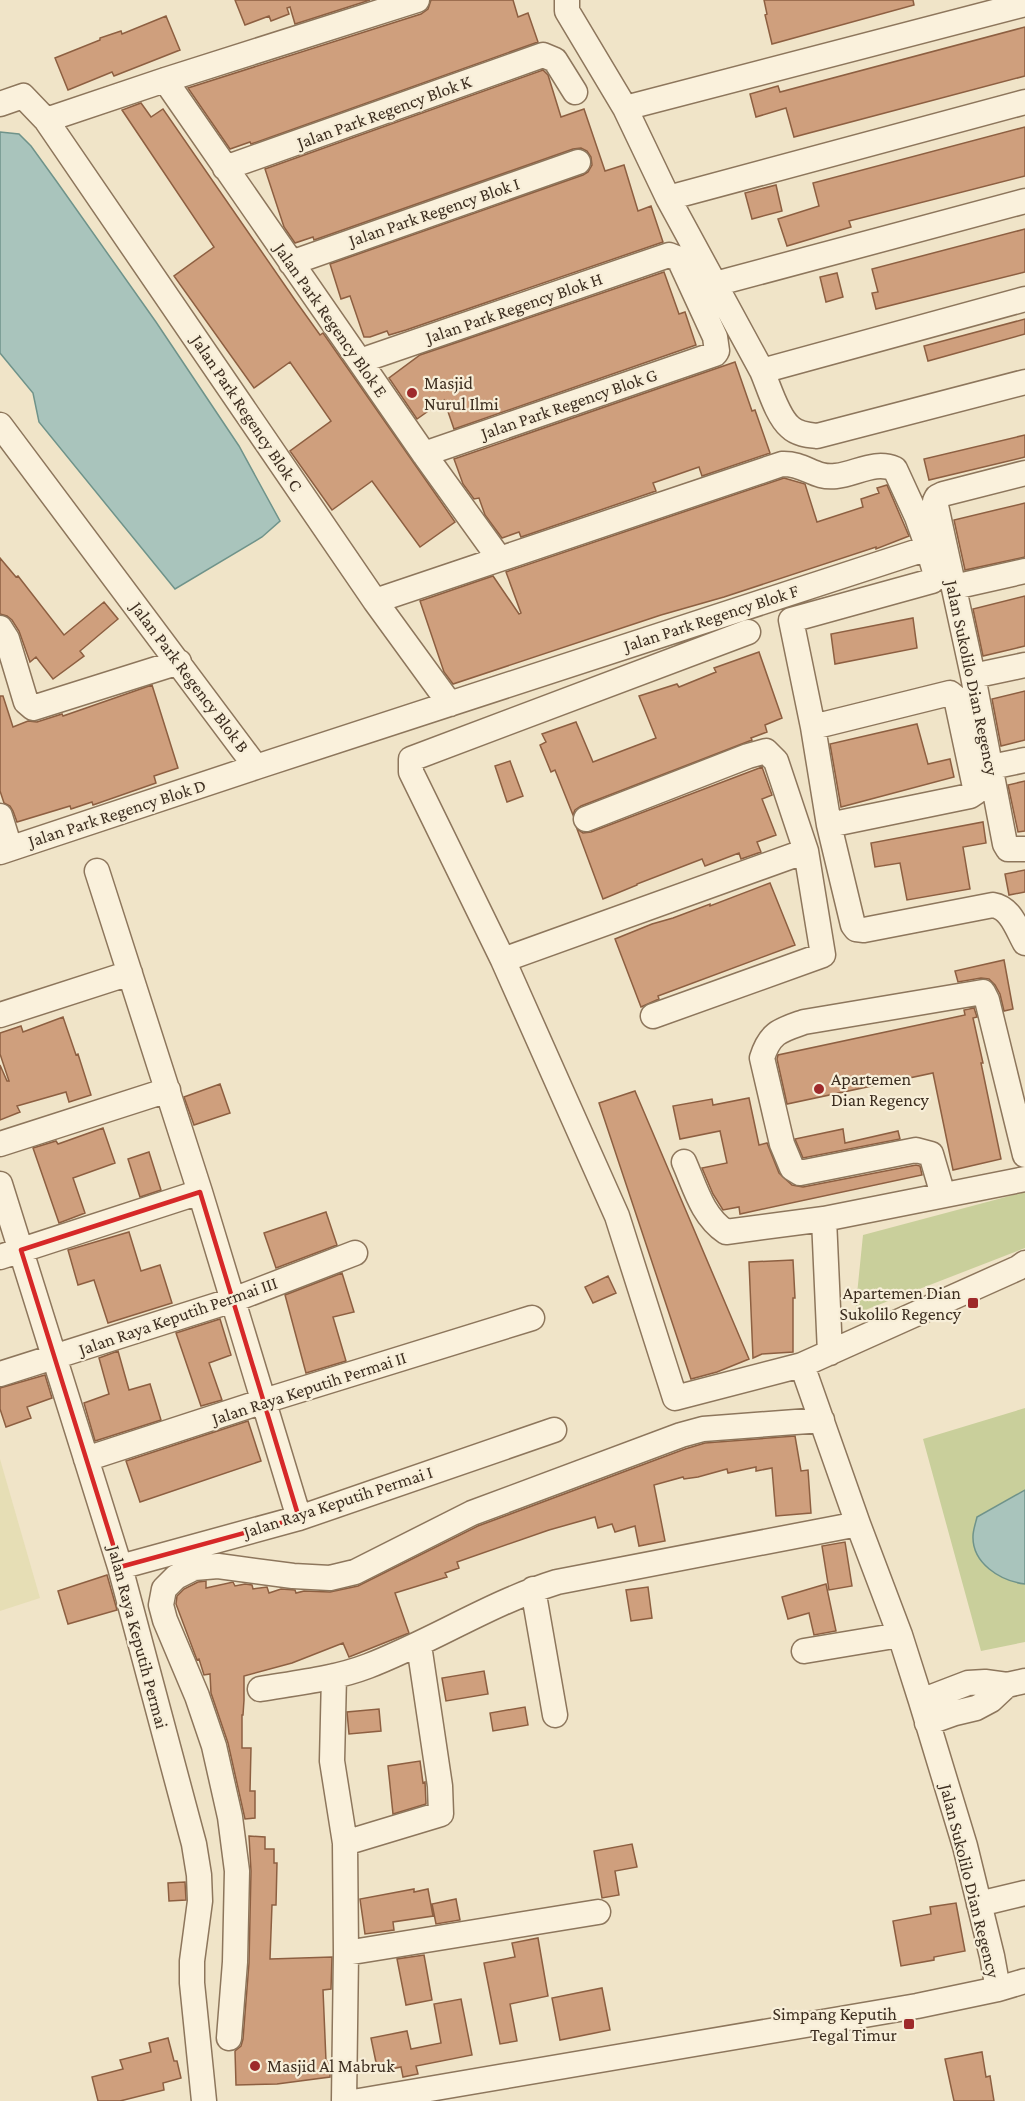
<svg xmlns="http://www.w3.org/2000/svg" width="1025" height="2101" font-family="'Crimson Pro',serif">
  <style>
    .farmland { fill: #e6deb5 }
    .green { fill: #c9cf9b }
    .water { fill: #a9c4bc; stroke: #6f938a; stroke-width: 1.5 }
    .building { fill: #cf9f7d; stroke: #8d5f41; stroke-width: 1.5 }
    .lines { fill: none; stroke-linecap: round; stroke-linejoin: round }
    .minor-casing { stroke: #8d765c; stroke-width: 27 }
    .minor { stroke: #faf1dc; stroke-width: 24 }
    .marked { fill: none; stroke: #d62828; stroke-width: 4.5; stroke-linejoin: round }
    .poi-dot { fill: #9e2a2b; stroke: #f7eed8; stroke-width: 2 }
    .labels { text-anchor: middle; stroke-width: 4.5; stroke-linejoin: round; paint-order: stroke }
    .street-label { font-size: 18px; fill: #3d2e20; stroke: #f7eed8 }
    .poi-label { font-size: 18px; fill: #3d2e20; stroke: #f7eed8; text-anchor: start }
  </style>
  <rect width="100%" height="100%" fill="#f0e4c8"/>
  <path class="farmland" d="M0 1459 40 1598 0 1611Z"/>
  <path class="green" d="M1025 1192V1248L855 1314 863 1235Z
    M1025 1408V1642L981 1651 923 1439Z"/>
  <path class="water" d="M0 132 19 134 31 146 57 182 156 322 239 446 280 521 262 537 175 589 39 422 33 393 0 353Z
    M1025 1490V1584C1000 1581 972 1563 973 1536 973 1530 976 1522 977 1517Z"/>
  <path class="building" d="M235 0H370L295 24 290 7 287 8 289 14 271 21 269 16 245 25Z
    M431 0H513L518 17 528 13 538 42 251 144 250 142 230 149 188 88 421 14 428 9Z
    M764 0H913L914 5 772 44 765 15 767 14Z
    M166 16 180 50 114 76 112 72 68 90 55 58 100 40V38L121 31 122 34Z
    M1025 27V76L794 137 786 108 756 117 750 94 778 86 780 92Z
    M543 70 548 75 561 117 584 109 605 171 624 165 638 211 651 206 663 242 406 330 389 335 387 331 370 337H364L350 296 341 299 330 264 583 175 588 172 592 165 591 157 587 151 581 148 573 149 314 240 313 237 295 243 284 227 265 169Z
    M141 103 151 117 163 109 295 300 320 335 323 333 455 522 420 547 372 481 332 510 290 451 331 421 290 362 254 388 174 276 214 247 122 110Z
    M1025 127V176L849 221 851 227 787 246 778 219 819 206 813 183Z
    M776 185 782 211 752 219 745 193Z
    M1025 229V272L876 309 872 293 878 292 872 269Z
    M664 272 679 314 685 312 696 345 454 429 444 400 417 419 389 378 420 355Z
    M837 273 843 297 826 302 820 277Z
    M1025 319V334L928 361 924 346Z
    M735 362 752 411 755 410 770 453 702 476 699 467 653 483 656 491 521 537 519 532 502 538 485 515 479 498 474 499 463 484 454 459Z
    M1025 435V457L929 480 924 459Z
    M784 478 805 484 817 522 863 507 861 499 879 493 877 488 887 485 909 536 876 549V547L724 597 661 615 453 684 444 672 420 601 493 576 519 614 521 613 506 572Z
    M1025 503V557L965 570 954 520Z
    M0 558 16 577 18 576 64 635 104 602 118 619 80 651 84 656 53 679 36 657 30 662 19 631 12 620 7 616 0 614Z
    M1025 596V646L983 656 973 609Z
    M913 618 917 648 835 664 831 634Z
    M759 652 782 718 765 725 767 732 751 738 752 740 581 806 575 810 573 815 555 770 551 772 540 745 546 742 542 734 576 722 593 762 656 738 639 696 677 684 679 687 716 672 714 668Z
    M152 685 178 768 154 776 156 783 93 805 92 802 71 809 70 806 17 822 13 811 10 806 4 803 0 791V696H3L13 727 28 721 37 722 62 714 63 716Z
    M1025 691V740L1001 746 992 699Z
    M917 724 928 764 950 759 954 777 841 807 830 744Z
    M510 761 523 796 507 802 495 766Z
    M762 767 772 795 762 799 776 835 757 842 761 852 741 859 739 853 705 866 702 859 637 884V885L603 899 577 829 583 833 591 832Z
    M1025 781V831L1018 832 1008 785Z
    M983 822 986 843 963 847 970 889 907 900 900 863 875 867 871 843Z
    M1025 870V892L1009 895 1005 874Z
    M770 883 795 945 658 996 659 999 641 1007 615 939 652 924 673 918 710 904V906Z
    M1004 960 1013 1009 1004 1011 1000 994 995 985 989 979 981 978 958 982 955 971Z
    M974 1008 977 1017 973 1018 983 1063H981L1001 1159 953 1170 933 1073 787 1104 777 1059 778 1055 965 1015 964 1010Z
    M63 1017 76 1055 78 1054 91 1095 69 1102 66 1092 17 1106 20 1112 0 1120V1065L7 1081H9L0 1054V1033L21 1026 23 1032Z
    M220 1084 230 1113 194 1125 184 1097Z
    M635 1091 749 1359 717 1372 691 1379 599 1103Z
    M749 1098 759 1145 767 1143 779 1173 792 1185 803 1187 916 1165 920 1166 922 1175 740 1214 739 1207 723 1210 713 1194 702 1168 727 1163 720 1131 680 1139 673 1106 712 1099 713 1105Z
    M103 1128 115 1163 73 1178 85 1213 59 1223 33 1148 56 1141 58 1144Z
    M843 1129 845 1143 898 1131 900 1139 803 1158 795 1139Z
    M149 1152 161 1190 140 1197 128 1159Z
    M326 1212 337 1245 276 1268 264 1233Z
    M129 1232 141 1271 160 1265 172 1303 108 1323 94 1280 78 1285 68 1250Z
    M793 1260 795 1298H793V1352L762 1354 753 1358 749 1262Z
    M342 1273 354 1312 333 1317 346 1361 306 1373 285 1295Z
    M608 1276 616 1293 593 1303 585 1287Z
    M220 1319 231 1355 209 1363 222 1400 201 1406 176 1333Z
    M118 1351 129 1390 150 1384 161 1420 95 1441 84 1403 109 1394 99 1358Z
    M45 1375 52 1398 27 1407 31 1418 6 1427 0 1409V1388Z
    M248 1421 261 1461 140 1502 126 1461Z
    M795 1436 801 1471 808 1470 811 1513 776 1516 772 1468 756 1471V1467L728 1473 727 1469 698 1477 684 1479 683 1477 654 1485 665 1541 639 1546 635 1526 615 1532 612 1524 598 1528 595 1517 549 1530 457 1562 459 1568 445 1573 447 1577 395 1593 409 1633 349 1657 343 1643 292 1663 244 1676V1700L243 1715H242V1748H251L250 1791H255V1818L245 1819 228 1743 211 1693 210 1674 204 1675 199 1659 197 1660 176 1604 177 1596 184 1589 198 1582 206 1581V1588L233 1582 235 1586 245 1584 252 1585 253 1589 267 1587 269 1593 281 1589 295 1590 296 1593 304 1591 330 1592 358 1586 478 1526 685 1449 705 1443Z
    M845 1542 852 1586 829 1590 822 1546Z
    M107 1575 117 1610 68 1624 58 1591Z
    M826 1584 836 1631 814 1635 809 1613 788 1619 782 1597Z
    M648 1587 652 1618 631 1621 626 1590Z
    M484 1671 488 1694 446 1701 442 1678Z
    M525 1707 528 1725 493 1731 490 1713Z
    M379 1709 381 1731 349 1734 347 1712Z
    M420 1761 423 1783 425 1782 426 1804 393 1814 388 1766Z
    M249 1836 265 1837V1849H274V1863H277L276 1905H272L270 1959 332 1957 331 1989 323 1990 326 2061H330V2077L277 2084 236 2085 235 2051 241 2046 243 2039 249 1963 251 1871Z
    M632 1844 637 1867 615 1871 619 1895 602 1898 594 1851Z
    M185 1882 186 1900 169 1901 168 1883Z
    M414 1889V1892L428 1889 433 1916 393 1922 394 1930 365 1934 360 1899Z
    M456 1899 460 1920 436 1924 432 1904Z
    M956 1903 965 1951 934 1957V1960L901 1966 893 1921 931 1914 930 1907Z
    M538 1938 548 1996 510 2004 517 2041 500 2044 484 1963 515 1957 512 1943Z
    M424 1955 432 2000 406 2005 397 1959Z
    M602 1988 610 2030 560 2040 552 1998Z
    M461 1999 472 2055 416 2066 418 2074 403 2077 401 2067 378 2072 371 2038 407 2031 411 2049 441 2043 434 2004Z
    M168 2038 174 2061H177L181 2078 163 2083 164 2090 120 2101H98L92 2077 123 2069 120 2060 151 2052 149 2043Z
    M982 2052 986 2077 990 2076 994 2101H954L945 2059Z"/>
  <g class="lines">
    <g class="minor-casing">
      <path id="minor" d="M417 0 165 80 46 120 375 601 450 704
        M567 0V11L625 108 668 198 762 371 1025 299
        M165 80 424 454 499 558
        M0 104 23 96 46 120
        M625 108 1025 4
        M225 168 543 55 555 60 575 92
        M668 198 1025 102
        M291 263 578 162
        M715 284 1025 201
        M360 361 669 255 679 259 715 337 717 351 715 354 424 454
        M762 371C769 387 777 416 790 427 797 434 808 435 817 436L1025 382
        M0 425 256 767 928 548 936 575 932 581 791 620 813 727 829 825 853 925 856 929 864 930 993 905C1011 908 1017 929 1025 943
        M1025 473 943 494 937 497 935 501 973 676 1005 844 1008 849H1025
        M954 587 1025 571
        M375 601 782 464C805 463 814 479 836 476 856 474 875 460 895 469L917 517 928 548
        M0 628 7 639 26 702 33 708 179 662
        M748 632 411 759V772L503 960 617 1216 675 1398 802 1365 1018 1268 1025 1263
        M973 676 1025 665
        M813 727 950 693 956 698 976 792 970 796 829 825
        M991 767 1025 760
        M0 816 10 848
        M586 819 748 756 766 751 776 761 806 851 823 955 653 1016
        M0 852 256 767
        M97 871 200 1192 299 1518
        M503 960 806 851
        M0 1015 130 973
        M0 1144 168 1090
        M684 1162C695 1187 702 1216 726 1232L824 1219
        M0 1184 120 1567 194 1844 199 1875 200 1901 192 1961V1983L204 2101
        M943 1195 931 1154 916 1150 800 1173 792 1168 782 1144 762 1058C770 1032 781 1030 804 1022L983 992 987 1000 1025 1155
        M0 1257 200 1192
        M830 1353 824 1219 1025 1179
        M0 1374 233 1300 355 1253
        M86 1459 264 1401 532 1318
        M120 1567 299 1518 554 1430
        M533 1589 555 1715
        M804 1651 900 1635
        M334 1676 332 1761 345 1843 346 1953 344 2101
        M260 1689C296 1683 334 1679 368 1666 433 1641 490 1603 557 1582L858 1524
        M921 1701 968 1683 985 1682 1007 1685 1025 1681
        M927 1723 955 1713 976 1708 991 1700 1007 1685
        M345 1843 441 1814 440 1786 419 1645
        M979 1904 1025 1893
        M346 1953 598 1912
        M998 1989 1025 1981
        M229 2038 235 1962 237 1871 230 1817 214 1746 197 1696 165 1620 161 1605 164 1589 176 1577 194 1568 218 1566 293 1576 330 1578 355 1572 472 1513 681 1435 703 1429 822 1420
        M359 2101 917 2006 998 1989 992 1956 965 1846 921 1701 900 1635 858 1524 802 1365"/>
    </g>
    <use href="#minor" class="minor"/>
  </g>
  <path class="marked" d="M200 1192 299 1518 120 1567 21 1250Z"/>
  <g class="poi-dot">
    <circle cx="412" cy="393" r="6"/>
    <circle cx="819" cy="1089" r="6"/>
    <rect x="967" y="1297" width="12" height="12" rx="3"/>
    <rect x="903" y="2018" width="12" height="12" rx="3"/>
    <circle cx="255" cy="2066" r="6"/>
  </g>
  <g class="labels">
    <g class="street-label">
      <text transform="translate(384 112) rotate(-20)" y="6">Jalan Park Regency Blok K</text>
      <text transform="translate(434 212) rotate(-19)" y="6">Jalan Park Regency Blok I</text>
      <text transform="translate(514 308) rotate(-19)" y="6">Jalan Park Regency Blok H</text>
      <text transform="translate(331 320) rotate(55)" y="6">Jalan Park Regency Blok E</text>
      <text transform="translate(569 404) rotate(-19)" y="6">Jalan Park Regency Blok G</text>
      <text transform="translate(247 413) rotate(56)" y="6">Jalan Park Regency Blok C</text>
      <text transform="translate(711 618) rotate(-18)" y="6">Jalan Park Regency Blok F</text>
      <text transform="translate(190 677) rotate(53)" y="6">Jalan Park Regency Blok B</text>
      <text transform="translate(972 678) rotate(78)" y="6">Jalan Sukolilo Dian Regency</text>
      <text transform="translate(117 813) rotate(-18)" y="6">Jalan Park Regency Blok D</text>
      <text transform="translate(178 1316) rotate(-19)" y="6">Jalan Raya Keputih Permai III</text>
      <text transform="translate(309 1388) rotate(-18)" y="6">Jalan Raya Keputih Permai II</text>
      <text transform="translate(338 1502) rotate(-18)" y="6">Jalan Raya Keputih Permai I</text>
      <text transform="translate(138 1637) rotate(75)" y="6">Jalan Raya Keputih Permai</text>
      <text transform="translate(970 1881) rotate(76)" y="6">Jalan Sukolilo Dian Regency</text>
    </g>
    <g class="poi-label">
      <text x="424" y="389">Masjid<tspan x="424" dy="21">Nurul Ilmi</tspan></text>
      <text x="831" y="1085">Apartemen<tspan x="831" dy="21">Dian Regency</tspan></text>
      <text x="961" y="1299" text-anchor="end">Apartemen Dian<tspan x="961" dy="21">Sukolilo Regency</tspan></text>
      <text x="897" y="2020" text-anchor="end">Simpang Keputih<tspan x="897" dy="21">Tegal Timur</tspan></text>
      <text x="267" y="2072">Masjid Al Mabruk</text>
    </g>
  </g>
</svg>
